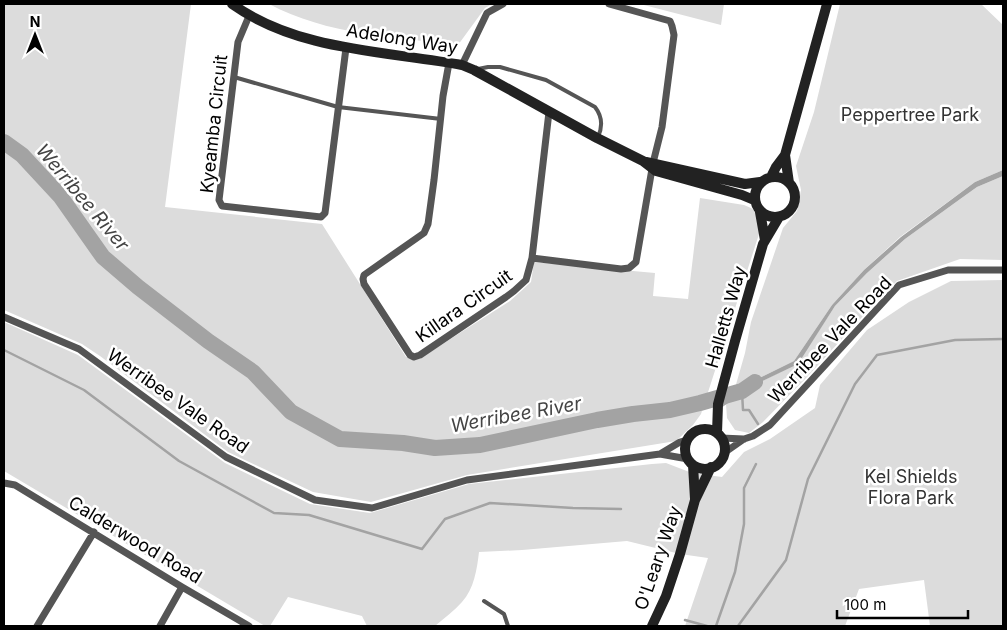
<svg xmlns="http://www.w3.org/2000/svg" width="1007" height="630" font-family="Inter,sans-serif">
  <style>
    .green { fill: #dcdcdc }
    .water { fill: #a3a3a3 }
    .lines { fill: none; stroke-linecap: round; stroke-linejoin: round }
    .stream { stroke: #a3a3a3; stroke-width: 2.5 }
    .river { stroke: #a3a3a3; stroke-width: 16 }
    .lane { stroke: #555; stroke-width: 4 }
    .street { stroke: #555; stroke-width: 7 }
    .secondary { stroke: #222; stroke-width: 10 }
    .labels { text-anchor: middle; stroke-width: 5; stroke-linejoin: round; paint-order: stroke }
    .street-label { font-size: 18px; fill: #000; stroke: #fff }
    .park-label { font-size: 18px; fill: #333; stroke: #fff }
    .water-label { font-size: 19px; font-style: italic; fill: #444; stroke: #fff }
  </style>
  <rect width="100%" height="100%" fill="#fff"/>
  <path class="green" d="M4 4H191L165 207 322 224 406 357 419 359 510 301 531 282 534 262 655 273 653 296 688 299 700 198 744 205 751 208 759 214 760 231 701 414 693 425 676 441 467 475 371 502 313 492 228 452 100 356 82 344 4 310Z
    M269 4H492L485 8 458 45C395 37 327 35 269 4Z
    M640 4H724L721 25Z
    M840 4H981L1003 25V170L975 182 900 237 864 270 832 305 794 361 751 382 733 395 745 353 751 322 783 228 797 211 801 190 796 166 814 112Z
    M1003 176V260L960 259 897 281 864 315 807 377 763 422 749 433 735 430 727 418 726 404 752 386 797 364 835 306 867 273 905 239 963 197 977 187Z
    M1003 280V626H930L924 580 859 589 845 626H685L708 558 680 554 627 541 522 550 479 552C477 569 474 589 462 602 454 611 444 618 435 626H367L362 616 288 597 270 626H265L4 471V322L78 355 225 463 310 504 370 513 469 484 652 464 666 463 692 473 722 477 744 452 770 439 815 408 820 385 867 330 909 302 951 281Z"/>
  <path class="water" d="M1003 170V176L977 187 963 197 905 239 867 273 835 306 798 364 752 386 721 408 720 404 751 382 794 361 832 305 864 270 901 237 975 182Z"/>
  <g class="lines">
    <path class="stream" d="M4 350 84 390 179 461 274 513 309 515 422 549 445 519 490 503 573 508 621 509
      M742 392 743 410H749L758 424
      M685 620 707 626
      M716 626 735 572 744 524V488L756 464
      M738 626 786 560 808 479 855 384 877 355 955 340 1003 339"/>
    <path class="river" d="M4 142 22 155 60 196 103 257 138 287 208 341 253 372 291 412 340 439 403 443 435 448 480 445 597 420 633 414 670 410 700 403 742 391 755 382"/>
    <path class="lane" d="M478 69 488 67H500L546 80 595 107C602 116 603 126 598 137
      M234 77 338 107 441 119
      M484 601 504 614 508 626"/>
    <path class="street" d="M249 16 238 42 219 200 222 206 321 217 325 213 346 48
      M449 63 443 96 434 180 428 224 424 233 364 275 363 279 364 284 410 355 414 357 420 355 506 297 514 291 526 280 532 258 549 112
      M462 65 487 13 503 4
      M532 258 621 269 629 268 636 262 653 163 662 127 674 35 672 26 670 21 609 4
      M4 317 79 349 226 457 315 500 372 508 467 480 660 454 688 459
      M721 438 744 439
      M724 453 744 439 753 436 770 425 899 285 948 270H1003
      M660 454 680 442 687 440
      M4 483 15 485 182 587 249 626
      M37 626 94 532
      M160 626 182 587"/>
    <path class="secondary" d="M232 4C298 51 385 51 462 65L474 70 597 138 643 161 656 171 742 195 754 200
      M646 162 745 184 760 182
      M755 197a20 20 0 1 1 40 0a20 20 0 1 1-40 0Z
      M771 177 776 167 785 155
      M789 183 785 155 827 4
      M760 212 765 240
      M685 449a20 20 0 1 1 40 0a20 20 0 1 1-40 0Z
      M717 433 718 404 735 341 763 244 779 217
      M693 465 695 499
      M652 626 666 596 680 554 695 500 711 467"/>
  </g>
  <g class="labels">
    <g class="street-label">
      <text transform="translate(402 39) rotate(9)" y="6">Adelong Way</text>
      <text transform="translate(214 124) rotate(-84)" y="6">Kyeamba Circuit</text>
      <text transform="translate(464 306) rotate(-35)" y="6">Killara Circuit</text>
      <text transform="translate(726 317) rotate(-74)" y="6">Halletts Way</text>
      <text transform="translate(830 340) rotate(-46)" y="6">Werribee Vale Road</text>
      <text transform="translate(178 401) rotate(35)" y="6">Werribee Vale Road</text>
      <text transform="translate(135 540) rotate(31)" y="6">Calderwood Road</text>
      <text transform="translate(658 558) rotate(-71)" y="6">O'Leary Way</text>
    </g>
    <g class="park-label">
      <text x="910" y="121">Peppertree Park</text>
      <text x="911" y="483">Kel Shields<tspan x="911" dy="21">Flora Park</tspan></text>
    </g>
    <g class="water-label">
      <text transform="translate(83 197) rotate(50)" y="7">Werribee River</text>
      <text transform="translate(516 414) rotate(-10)" y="7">Werribee River</text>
    </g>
  </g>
  <rect width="1007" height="630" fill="none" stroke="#000000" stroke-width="10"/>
  <g transform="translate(35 35)" stroke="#ffffff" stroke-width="4" paint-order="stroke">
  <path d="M0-4L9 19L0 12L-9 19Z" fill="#000000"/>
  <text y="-8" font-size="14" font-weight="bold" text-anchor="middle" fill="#000000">N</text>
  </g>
  <path d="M837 610v8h131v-8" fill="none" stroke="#000000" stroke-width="2.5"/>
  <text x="844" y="610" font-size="15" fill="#000000" stroke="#ffffff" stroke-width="4" paint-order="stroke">100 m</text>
</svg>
